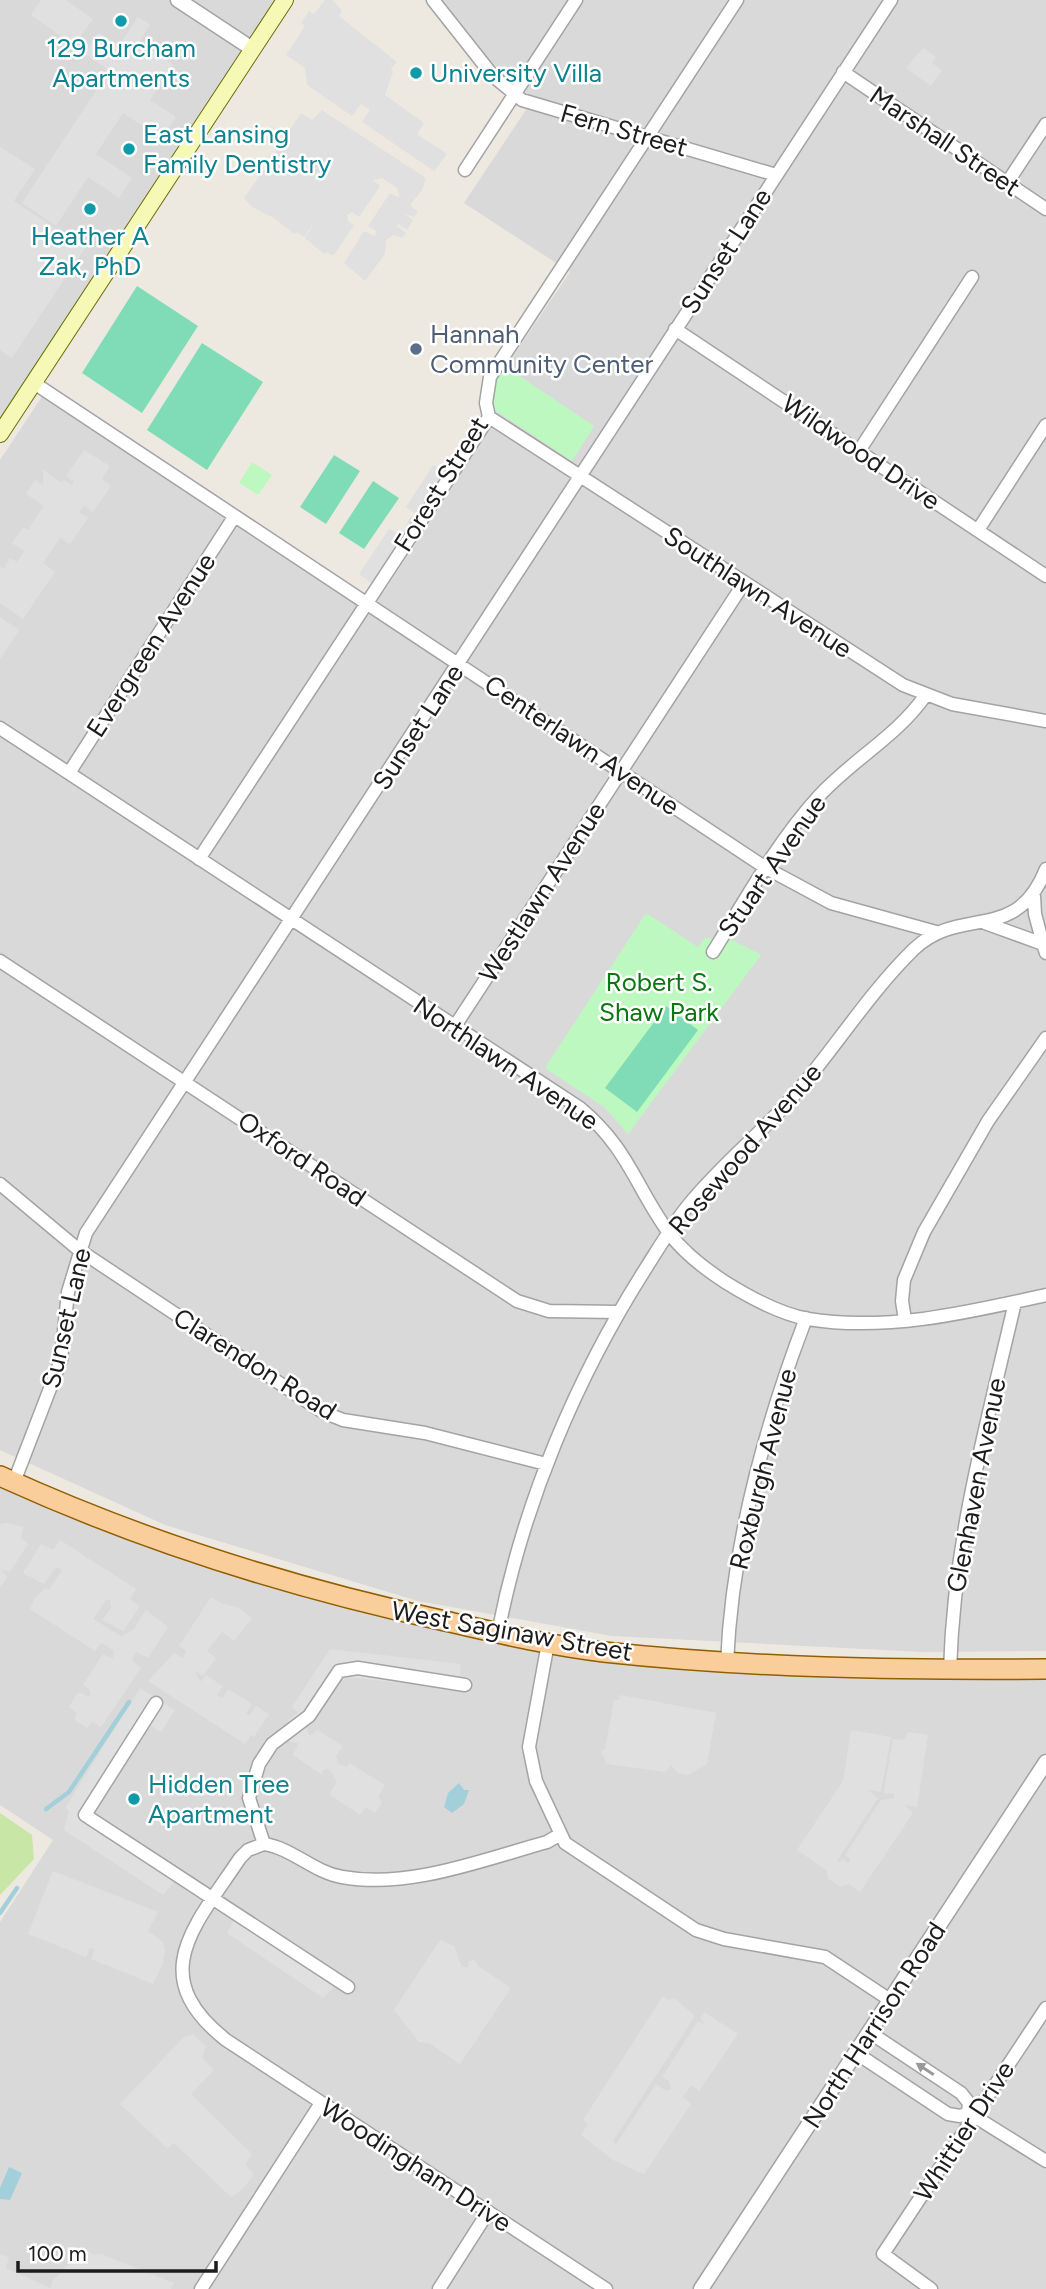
<svg xmlns="http://www.w3.org/2000/svg" width="1046" height="2289" font-family="Figtree,sans-serif">
  <style>
    .residential { fill: #dad9d9 }
    .grass { fill: #c8e7a7 }
    .park { fill: #bef8c1 }
    .pitch { fill: #80dcb6 }
    .parking { fill: #e0e0e0 }
    .water { fill: #a2cfda }
    .lines { fill: none; stroke-linecap: round; stroke-linejoin: round }
    .stream { stroke: #a2cfda; stroke-width: 4.5 }
    .minor-casing { stroke: #a3a3a3; stroke-width: 15 }
    .tertiary-casing { stroke: #a3a3a3; stroke-width: 17 }
    .secondary-casing { stroke: #666f07; stroke-width: 18 }
    .primary-casing { stroke: #915e03; stroke-width: 22 }
    .minor { stroke: #fff; stroke-width: 12 }
    .tertiary { stroke: #fff; stroke-width: 14 }
    .secondary { stroke: #f6f8b5; stroke-width: 16 }
    .primary { stroke: #face9a; stroke-width: 19 }
    .oneway { fill: #999 }
    .culture-dot { fill: #0f9aa8; stroke: #fff; stroke-width: 2.5 }
    .service-dot { fill: #5c6f8a; stroke: #fff; stroke-width: 2.5 }
    .labels { text-anchor: middle; stroke-width: 5; stroke-linejoin: round; paint-order: stroke }
    .culture-label { font-size: 26px; fill: #0d838f; stroke: #fff; text-anchor: start }
    .street-label { font-size: 26px; fill: #1c1c1c; stroke: #fff }
    .service-label { font-size: 26px; fill: #4e5e75; stroke: #fff; text-anchor: start }
    .park-label { font-size: 26px; fill: #0d7613; stroke: #fff }
  </style>
  <rect width="100%" height="100%" fill="#ede9e1"/>
  <path class="residential" d="M0 0H283L0 433Z
    M441 0H1046V1651L921 1652 612 1636 418 1601 165 1525 0 1450V460L45 392 364 601 493 409 494 384 570 272 464 203 527 108Z
    M0 1483 101 1529 351 1604 603 1657 1046 1674V2289H0V1922L53 1840 0 1805Z"/>
  <path class="grass" d="M0 1813 32 1835 34 1859 0 1895Z"/>
  <path class="park" d="M506 367 594 426 572 461 493 409 494 384Z
    M252 462 272 475 258 495 239 483Z
    M646 913 698 947 705 938 730 939 761 955 628 1134 604 1107 545 1068Z"/>
  <path class="pitch" d="M137 286 198 326 142 413 82 373Z
    M202 343 263 382 207 470 147 430Z
    M334 455 360 471 326 524 300 507Z
    M373 481 399 498 364 549 339 533Z
    M666 1006 698 1030 637 1112 605 1088Z"/>
  <path class="parking" d="M41 0H66L93 19 74 45 31 15Z
    M325 0H333L342 11 339 16 397 62 391 69 393 72 385 95 424 123 417 134 447 154 434 171 362 122 370 110 361 104 352 116 307 85 305 68 286 55 305 26 301 23 309 11 314 14Z
    M138 17 150 25 139 42 173 64 150 100 176 117 162 138 123 113 96 154 132 178 119 198 88 177 56 226 22 203 109 71 118 76 85 54 99 33 119 46Z
    M923 48 936 57 932 63 942 70 931 86 906 68Z
    M322 110 426 178 422 190 410 205 418 212 414 217 405 214 413 220 407 230 398 224 397 226 406 233 402 238 393 235 386 240 385 254 365 281 344 263 364 231 375 236 376 231 368 226 390 193 400 198 397 188 382 178 373 180 380 186 359 217 352 212 347 215 348 221 354 225 333 256 327 252 324 254 305 238 315 221 304 237 297 232 294 234 274 218 252 207 244 198 266 167 276 172 277 168 269 162 301 113 312 120Z
    M0 147 35 169 14 201 85 248 12 358 0 350Z
    M84 450 110 466 102 479 111 486 93 512 84 506 79 512 88 518 70 544 60 538 43 563 55 572 23 619 0 603V567L4 568 10 558 17 562 24 551 12 543 23 527 28 530 44 506 26 494 35 480 43 485V469L61 483 64 480 72 485 74 482 66 476Z
    M433 465 459 478 384 592 359 574 389 529 402 535 410 517 416 514 406 507Z
    M0 617 19 630 0 659Z
    M8 1523 23 1527 21 1538 28 1544 10 1572 1 1569 7 1577 0 1588V1524Z
    M60 1540 136 1589 130 1599 140 1606 123 1631 102 1620 111 1608 110 1600H106L93 1619 121 1636 133 1630 146 1610 168 1627 148 1658 136 1652 132 1660 141 1668 101 1727 92 1722 87 1728 74 1719 77 1713 69 1707 78 1692 90 1697V1690L83 1685 103 1654 113 1659 114 1650 101 1643 95 1651 30 1609 35 1598 45 1588 49 1590 62 1570 56 1567 44 1584 23 1573 41 1544 53 1550Z
    M211 1597 221 1603 239 1608 252 1618 234 1641 222 1632 207 1651 216 1658 203 1676 195 1671 200 1682 206 1675 223 1686 217 1695 222 1698 228 1689 252 1704 246 1713 249 1716 256 1706 269 1714 254 1737 251 1735 245 1744 148 1681 174 1653 183 1658 187 1651 179 1646Z
    M330 1649 461 1664 460 1676 470 1677 469 1691 348 1677 338 1682 305 1727 310 1736 317 1730 343 1746 336 1756 339 1764 347 1767 349 1763 385 1785 378 1797 382 1802 375 1813 366 1807 360 1815 329 1794 337 1782 330 1770 324 1769 321 1774 293 1755 299 1743 290 1742 288 1720 298 1712 292 1707Z
    M140 1688 175 1710 161 1732 150 1725 94 1814 183 1871 163 1895 64 1830 69 1811 65 1808Z
    M620 1695 716 1713 707 1764 688 1775 678 1773 671 1765 666 1772 607 1764 601 1752 605 1749 614 1700H619Z
    M851 1730 891 1737 881 1792 868 1790 878 1798 837 1861 839 1863 842 1859 848 1863 851 1859 845 1855 881 1800 894 1798V1793L885 1794 884 1791 893 1739 904 1740 908 1732 928 1735 917 1807 905 1805 913 1813 860 1892 849 1884 841 1887 828 1878 826 1870 797 1850 843 1781Z
    M53 1871 158 1912 148 1931 163 1942 165 1950 163 1963 153 1984 91 1959 95 1949 90 1948 86 1957 28 1934Z
    M240 1909 342 1975 333 1988 323 1998 227 1933Z
    M440 1940 454 1946 462 1967H468V1962L474 1959 478 1966 511 1988 460 2064 429 2043 419 2042 394 2010Z
    M663 1996 668 2000 674 1998 695 2016 613 2141 616 2144 656 2084 666 2091 671 2089 669 2081 662 2077 698 2021 705 2025 700 2018 704 2012 738 2034 699 2091 691 2085 683 2097 691 2104 644 2174 613 2160 581 2135 588 2124 583 2120Z
    M193 2034 206 2046 202 2058 214 2070 191 2094 252 2154 245 2164 254 2174 243 2189 231 2197 174 2143 167 2148 120 2104 184 2037Z
    M86 2249 93 2255 101 2254 174 2283 171 2289H0V2254L9 2257 6 2268 50 2288 53 2280Z"/>
  <path class="water" d="M459 1783 464 1790H469L464 1804 452 1813 444 1807 448 1793Z
    M9 2167 22 2173 10 2200 0 2199V2188Z"/>
  <g class="lines">
    <path class="stream" d="M46 1809 69 1792 129 1702
      M0 1913 17 1888"/>
    <g class="minor-casing">
      <path id="minor" d="M433 0 493 76 522 100 776 175
        M843 72 1046 209
        M465 170 576 0
        M1007 183 1046 124
        M675 329 1046 576
        M34 383 766 868 831 903 936 932
        M489 417 903 685 952 704 1046 721
        M859 451 972 277
        M978 530 1046 425
        M0 728 580 1108C629 1149 635 1186 669 1233 684 1253 705 1269 725 1282 749 1297 780 1314 808 1319 886 1332 970 1312 1046 1295
        M69 773 234 517
        M199 859 489 417 486 403 490 377 737 0
        M1034 896 1035 914 1043 944 1046 945
        M985 923 1043 944 1046 953
        M713 952C746 899 777 842 819 796 852 760 897 736 925 696
        M0 961 517 1301 549 1311 618 1312
        M455 1026 744 583
        M0 1184 79 1250 323 1412 343 1420 425 1433 546 1464
        M905 1320 902 1301 904 1280 924 1232 988 1121 1046 1038
        M14 1482 61 1360 68 1292 86 1233 891 0
        M498 1633C523 1504 576 1378 646 1268 660 1246 674 1222 691 1202 723 1163 764 1131 797 1092 837 1045 870 992 914 949 962 904 1016 945 1046 869
        M548 1643 529 1747 536 1781 565 1843 696 1930 724 1939 825 1957 890 2000
        M727 1663C732 1545 764 1428 806 1318
        M950 1670C954 1538 986 1428 1015 1302
        M156 1703 85 1815 348 1987
        M264 1844 248 1850 240 1858C195 1926 144 1975 226 2040L606 2289
        M264 1844 249 1798 259 1764 272 1744 309 1716 339 1671 358 1668 465 1685
        M264 1844C292 1848 313 1872 342 1877 409 1889 482 1860 547 1842L559 1835
        M869 2032 961 2093 969 2103 968 2113
        M856 2053 948 2114 960 2116 968 2113
        M969 2113 1046 2161
        M201 2289 321 2103
        M439 2289 488 2212
        M931 2289 883 2254 1046 2008"/>
    </g>
    <g class="tertiary-casing">
      <path id="tertiary" d="M178 0 251 48
        M701 2289 1046 1762"/>
    </g>
    <g class="secondary-casing">
      <path id="secondary" d="M0 434 285 0"/>
    </g>
    <g class="primary-casing">
      <path id="primary" d="M0 1476C142 1541 293 1588 445 1621 498 1633 551 1646 604 1652 751 1668 898 1670 1046 1669"/>
    </g>
    <use href="#minor" class="minor"/>
    <use href="#tertiary" class="tertiary"/>
    <use href="#secondary" class="secondary"/>
    <use href="#primary" class="primary"/>
  </g>
  <defs><path id="oneway-solid" d="M-6-.8H1V-3.2L6.5 0L1 3.2V.8H-6Z" transform="scale(1.75)"/></defs>
  <use class="oneway" href="#oneway-solid" transform="translate(925 2069) rotate(-147)"/>
  <g class="culture-dot">
    <circle cx="121" cy="21" r="7"/>
    <circle cx="416" cy="73" r="7"/>
    <circle cx="129" cy="149" r="7"/>
    <circle cx="90" cy="209" r="7"/>
    <circle cx="134" cy="1799" r="7"/>
  </g>
  <circle class="service-dot" cx="416" cy="349" r="7"/>
  <g class="labels">
    <g class="culture-label">
      <text x="121" y="57" text-anchor="middle">129 Burcham<tspan x="121" dy="30">Apartments</tspan></text>
      <text x="430" y="82">University Villa</text>
      <text x="143" y="143">East Lansing<tspan x="143" dy="30">Family Dentistry</tspan></text>
      <text x="90" y="245" text-anchor="middle">Heather A<tspan x="90" dy="30">Zak, PhD</tspan></text>
      <text x="148" y="1793">Hidden Tree<tspan x="148" dy="30">Apartment</tspan></text>
    </g>
    <g class="street-label">
      <text transform="translate(624 130) rotate(16)" y="9">Fern Street</text>
      <text transform="translate(945 141) rotate(34)" y="9">Marshall Street</text>
      <text transform="translate(726 251) rotate(-57)" y="9">Sunset Lane</text>
      <text transform="translate(861 452) rotate(34)" y="9">Wildwood Drive</text>
      <text transform="translate(441 484) rotate(-58)" y="9">Forest Street</text>
      <text transform="translate(758 592) rotate(33)" y="9">Southlawn Avenue</text>
      <text transform="translate(151 645) rotate(-57)" y="9">Evergreen Avenue</text>
      <text transform="translate(418 727) rotate(-57)" y="9">Sunset Lane</text>
      <text transform="translate(582 745) rotate(34)" y="9">Centerlawn Avenue</text>
      <text transform="translate(772 866) rotate(-55)" y="9">Stuart Avenue</text>
      <text transform="translate(542 892) rotate(-57)" y="9">Westlawn Avenue</text>
      <text transform="translate(506 1063) rotate(34)" y="9">Northlawn Avenue</text>
      <text transform="translate(745 1149) rotate(-49)" y="9">Rosewood Avenue</text>
      <text transform="translate(302 1159) rotate(34)" y="9">Oxford Road</text>
      <text transform="translate(66 1318) rotate(-77)" y="9">Sunset Lane</text>
      <text transform="translate(255 1364) rotate(32)" y="9">Clarendon Road</text>
      <text transform="translate(763 1469) rotate(-76)" y="9">Roxburgh Avenue</text>
      <text transform="translate(976 1485) rotate(-79)" y="9">Glenhaven Avenue</text>
      <text transform="translate(512 1631) rotate(10)" y="9">West Saginaw Street</text>
      <text transform="translate(874 2025) rotate(-57)" y="9">North Harrison Road</text>
      <text transform="translate(964 2131) rotate(-57)" y="9">Whittier Drive</text>
      <text transform="translate(416 2165) rotate(33)" y="9">Woodingham Drive</text>
    </g>
    <g class="service-label">
      <text x="430" y="343">Hannah<tspan x="430" dy="30">Community Center</tspan></text>
    </g>
    <g class="park-label">
      <text x="659" y="991">Robert S.<tspan x="659" dy="30">Shaw Park</tspan></text>
    </g>
  </g>
  <path d="M18 2261v10h198v-10" fill="none" stroke="#1c1c1c" stroke-width="3.5"/>
  <text x="28" y="2261" font-size="21" fill="#1c1c1c" stroke="#ffffff" stroke-width="5" paint-order="stroke">100 m</text>
</svg>
